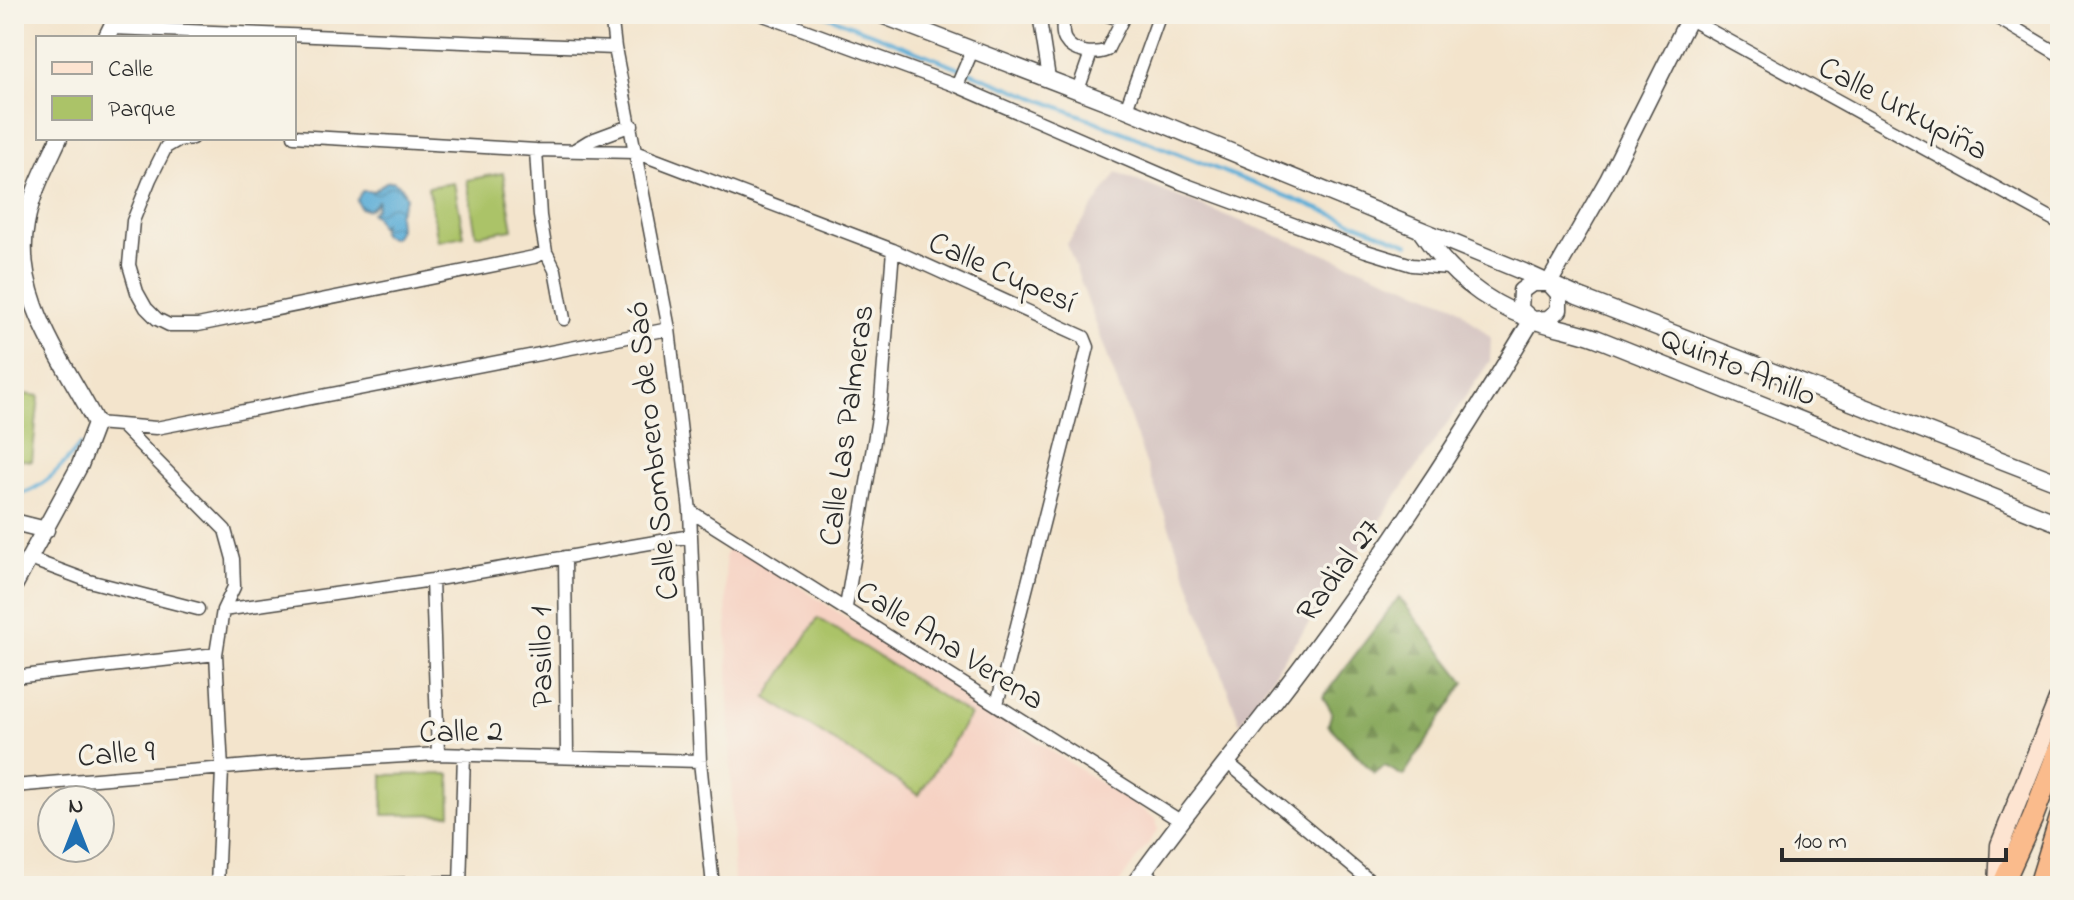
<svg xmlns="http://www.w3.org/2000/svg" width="2074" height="900" font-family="'Indie Flower',sans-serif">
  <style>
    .built { fill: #f6d2c3 }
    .industrial { fill: #d1bfbd }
    .green { fill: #abc368; stroke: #6b774a; stroke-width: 2 }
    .forest { fill: url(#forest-firs); stroke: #5a6a44; stroke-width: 2 }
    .water { fill: url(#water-waves); stroke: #446c81; stroke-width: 2 }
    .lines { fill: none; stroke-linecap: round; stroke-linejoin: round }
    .stream { stroke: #5cadd7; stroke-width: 4 }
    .minor-casing { stroke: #494743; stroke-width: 15 }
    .tertiary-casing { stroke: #494743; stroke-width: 19 }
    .secondary-casing { stroke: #494743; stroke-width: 21 }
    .trunk-casing { stroke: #494743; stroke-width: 23 }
    .minor { stroke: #fff; stroke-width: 12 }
    .tertiary { stroke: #fff; stroke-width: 16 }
    .secondary { stroke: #fde4d1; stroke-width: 18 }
    .trunk { stroke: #fabb8c; stroke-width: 20 }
    .labels { text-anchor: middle; stroke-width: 7; stroke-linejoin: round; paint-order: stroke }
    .street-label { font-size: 32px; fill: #2b2b2b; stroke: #f7f3e8 }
  </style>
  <defs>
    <pattern id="forest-firs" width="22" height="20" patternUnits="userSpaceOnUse" patternTransform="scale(2)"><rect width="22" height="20" fill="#88a95c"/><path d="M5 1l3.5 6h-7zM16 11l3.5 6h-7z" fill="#6f8a4c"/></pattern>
    <pattern id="water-waves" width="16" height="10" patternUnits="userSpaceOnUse" patternTransform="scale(2)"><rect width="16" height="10" fill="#5cadd7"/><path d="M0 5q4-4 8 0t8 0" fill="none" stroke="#4c8daf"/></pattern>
  </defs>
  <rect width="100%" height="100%" fill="#f7f3e8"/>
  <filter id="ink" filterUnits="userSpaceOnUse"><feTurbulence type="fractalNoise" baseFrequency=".0125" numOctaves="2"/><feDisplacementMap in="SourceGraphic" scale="16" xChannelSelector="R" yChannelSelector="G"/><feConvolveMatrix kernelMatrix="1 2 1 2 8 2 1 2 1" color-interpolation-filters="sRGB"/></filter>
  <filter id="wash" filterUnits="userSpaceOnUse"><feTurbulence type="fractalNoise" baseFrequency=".006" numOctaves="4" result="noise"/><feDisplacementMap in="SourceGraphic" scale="32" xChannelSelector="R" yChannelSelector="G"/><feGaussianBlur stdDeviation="1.8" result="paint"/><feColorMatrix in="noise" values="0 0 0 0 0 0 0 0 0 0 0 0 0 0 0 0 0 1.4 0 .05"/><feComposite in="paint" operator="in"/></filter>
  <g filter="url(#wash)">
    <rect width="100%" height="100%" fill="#f3e4cc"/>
    <path class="built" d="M731 546 741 549 1156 819 1158 830 1117 886H734L725 555Z"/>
    <path class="industrial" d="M1117 173 1455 305 1491 338 1490 361 1240 723 1067 244Z"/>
    <path class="green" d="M503 173 513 229 476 235 467 180Z
      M454 183 464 236 438 241 428 187Z
      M14 393 39 396 32 461 14 459Z
      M818 618 970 715 919 795 766 698Z
      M450 774 451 814 383 815V775Z"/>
    <path class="forest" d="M1399 597 1465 682 1403 776 1385 766 1374 773 1328 725 1332 712 1323 697Z"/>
    <path class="water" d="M393 181 402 187 406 197 398 214 399 228 395 237 388 238 381 233 383 224 380 227 376 218 371 213 376 209 378 200C373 207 370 212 360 208L357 200 362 191H374L386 182Z"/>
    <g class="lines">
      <path class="stream" d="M822 14 1408 244
        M14 496C44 490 61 467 80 445"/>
    </g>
  </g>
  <g filter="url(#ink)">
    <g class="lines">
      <g class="minor-casing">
        <path id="minor" d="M611 14 615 48 669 329 690 511 700 761 713 886
          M761 14 957 86 1181 183 1366 251 1412 265 1449 268
          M1039 14 1049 78
          M1064 14C1063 22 1061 33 1065 40 1073 54 1095 55 1107 50L1125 14
          M1104 14 1122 20
          M1680 14 2060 223
          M1991 14 2060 55
          M111 28 615 48
          M957 86 972 51
          M1078 90 1091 53
          M1126 109 1160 14
          M294 136 536 150 635 152 893 250 1084 337 1088 347 997 704
          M192 138 178 140 166 147 150 179 133 221 129 265 137 292 146 308 157 319 169 325H198L534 257 546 252
          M576 149 589 141 632 125
          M536 150 540 216 546 252 555 270 564 319
          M96 423 156 428 669 329
          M123 427 225 530 233 559 234 587 223 610 216 654 222 770 217 886
          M690 511 1182 822
          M565 557 567 756
          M30 559 89 581 198 609
          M432 580 438 754
          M846 607 881 400 893 250
          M223 610 432 580 691 536
          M14 677 216 654
          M1228 763 1376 886
          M14 786 271 764 438 754 700 761
          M1143 871 1162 886
          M336 886 461 882
          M460 886 464 754"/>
      </g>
      <g class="tertiary-casing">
        <path id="tertiary" d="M879 14 1126 109 1524 272 1577 296 2060 483
          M106 38 118 14
          M1420 230C1449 273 1481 300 1530 319 1550 327 1574 330 1596 338L2060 524
          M1549 283 1608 180 1691 14
          M1531 319 1520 309 1521 291 1532 283H1547
          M14 522 46 530
          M14 586 80 465 96 423C65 362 12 297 26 224 31 194 46 166 59 138
          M1133 886C1188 808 1250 736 1307 659 1388 550 1462 437 1532 320L1548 319 1559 310V294L1550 284"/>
      </g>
      <g class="secondary-casing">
        <path id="secondary" d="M1998 886 2000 845 2060 695
          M2047 886 2060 866"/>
      </g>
      <g class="trunk-casing">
        <path id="trunk" d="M2002 886 2033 817 2060 746
          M2039 886 2060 818"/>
      </g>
      <use href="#minor" class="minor"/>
      <use href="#tertiary" class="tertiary"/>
      <use href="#secondary" class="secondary"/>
      <use href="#trunk" class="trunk"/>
    </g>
  </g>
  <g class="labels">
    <g class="street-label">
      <text transform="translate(1904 107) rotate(28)" y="11">Calle Urkupiña</text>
      <text transform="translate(1003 271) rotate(24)" y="11">Calle Cupesí</text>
      <text transform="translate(1739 365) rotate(22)" y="11">Quinto Anillo</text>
      <text transform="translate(845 425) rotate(-82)" y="11">Calle Las Palmeras</text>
      <text transform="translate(651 451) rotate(-96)" y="11">Calle Sombrero de Saó</text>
      <text transform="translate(1337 569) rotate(-54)" y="11">Radial 27</text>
      <text transform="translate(951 644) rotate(32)" y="11">Calle Ana Verena</text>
      <text transform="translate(540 657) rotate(-91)" y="11">Pasillo 1</text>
      <text transform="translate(461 730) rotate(-1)" y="11">Calle 2</text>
      <text transform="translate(116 752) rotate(-4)" y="11">Calle 9</text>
    </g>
  </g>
  <rect width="2074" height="900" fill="none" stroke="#f7f3e8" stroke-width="48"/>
  <rect x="36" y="36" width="260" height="104" fill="#f7f3e8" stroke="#a5a39c" stroke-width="2"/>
  <rect x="52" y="62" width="40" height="12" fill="#fde4d1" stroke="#a5a39c" stroke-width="2"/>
  <text x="108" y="76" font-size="24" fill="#2b2b2b">Calle</text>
  <rect x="52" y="96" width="40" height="24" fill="#abc368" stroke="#a5a39c" stroke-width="2"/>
  <text x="108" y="116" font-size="24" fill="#2b2b2b">Parque</text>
  <g transform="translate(76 824)"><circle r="38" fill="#f7f3e8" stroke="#a5a39c" stroke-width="2"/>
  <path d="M0-6L14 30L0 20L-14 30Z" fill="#1f6fb2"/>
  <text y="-12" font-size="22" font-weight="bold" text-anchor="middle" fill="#2b2b2b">N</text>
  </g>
  <path d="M1782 848v12h224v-12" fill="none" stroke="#2b2b2b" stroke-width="4"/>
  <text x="1794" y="848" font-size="24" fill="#2b2b2b" stroke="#f7f3e8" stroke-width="6" paint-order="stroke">100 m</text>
</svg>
